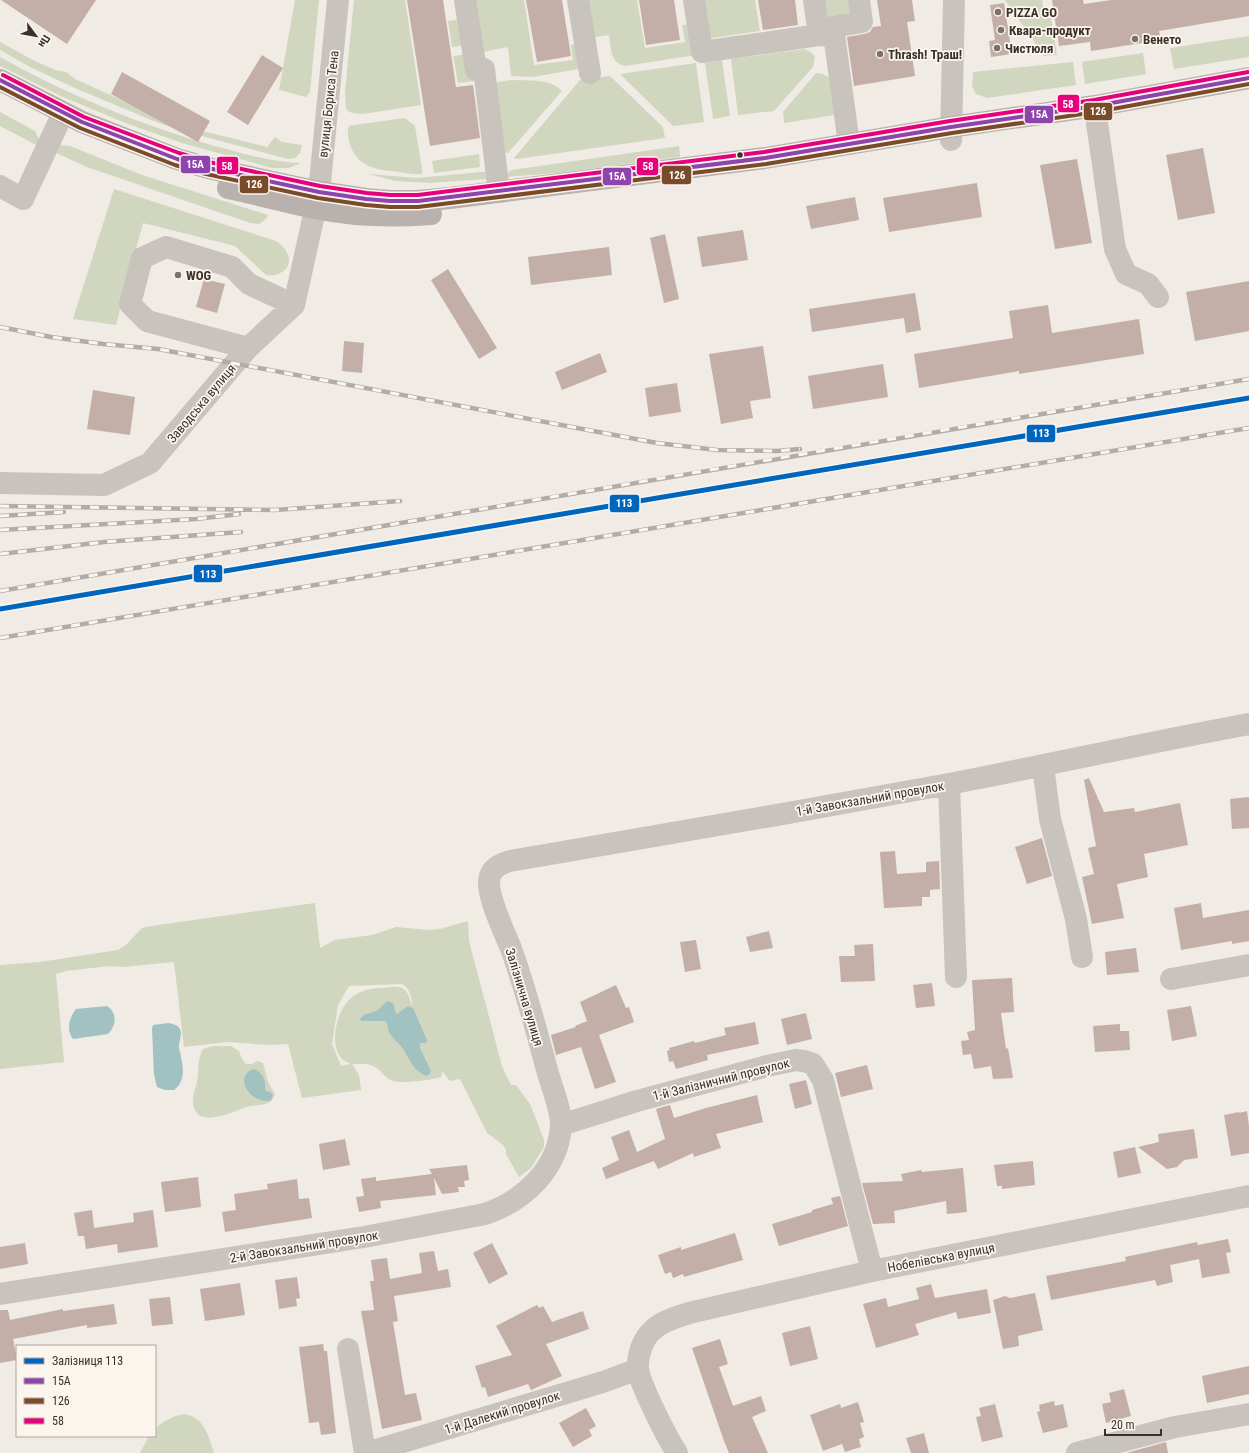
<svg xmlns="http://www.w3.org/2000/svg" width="1249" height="1453" font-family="'Roboto Condensed',sans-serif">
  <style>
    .green { fill: #d1d6bf; fill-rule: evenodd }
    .water { fill: #a1c2c1 }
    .building { fill: #c3afa7 }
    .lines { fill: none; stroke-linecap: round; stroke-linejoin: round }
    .minor { stroke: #c9c3be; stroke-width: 22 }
    .major { stroke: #b8b1ad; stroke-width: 22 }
    .rail-casing { stroke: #b1aca8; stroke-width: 4.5 }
    .rail { stroke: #fbf5ee; stroke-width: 3; stroke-dasharray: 9; stroke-linecap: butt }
    .bus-1-casing { stroke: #fbf5ee; stroke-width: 7 }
    .bus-2-casing { stroke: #fbf5ee; stroke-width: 7 }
    .bus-3-casing { stroke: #fbf5ee; stroke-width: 7 }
    .bus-1 { stroke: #8e44ad; stroke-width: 4 }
    .bus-2 { stroke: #7a4b2a; stroke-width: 4 }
    .bus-3 { stroke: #e5007d; stroke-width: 4 }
    .rail-1-casing { stroke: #fbf5ee; stroke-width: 8 }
    .rail-1 { stroke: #0065bd; stroke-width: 5 }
    .poi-dot { fill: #7a716c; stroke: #fbf5ee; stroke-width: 1.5 }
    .bus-dot { fill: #3b302b; stroke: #fbf5ee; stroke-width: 1.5 }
    .labels { text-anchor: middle; stroke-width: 3.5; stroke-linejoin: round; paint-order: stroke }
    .poi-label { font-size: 13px; font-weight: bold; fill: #3b302b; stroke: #fbf5ee; text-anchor: start }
    .street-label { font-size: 13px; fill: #3b302b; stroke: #fbf5ee }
    .line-badge { stroke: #fbf5ee; stroke-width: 1.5 }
    .badge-label { font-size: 11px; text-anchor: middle; font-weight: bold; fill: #fff }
  </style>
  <rect width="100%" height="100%" fill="#f0ebe5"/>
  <path class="green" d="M295 0H319L310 92 306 97 279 90Z
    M354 0H405L421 105 363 114 352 113 348 111 346 108 345 91Z
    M469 0H524L534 65 573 60 571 45 581 43 584 68 533 77 511 76 508 47 478 53Z
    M583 0H637L645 48 685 42 682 25 692 24 696 55 625 66C610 63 611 48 609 35L589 38Z
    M699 0H755L760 31 705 39Z
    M820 0H855L857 16 823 21Z
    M1005 0H1042L1044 11H1050L1057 55 1044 56Z
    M463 19 467 45 452 47 448 21Z
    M1249 36V57L1174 69 1170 48Z
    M0 42 31 59 55 70 66 72 75 79 174 124 267 147 275 137 282 142 302 145 300 153 295 158 288 159 183 131 156 122 75 88 30 67 0 50Z
    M805 49 812 53 815 57 813 67 774 111 738 115 731 59Z
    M1143 53 1146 74 1085 84 1082 62Z
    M469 54 476 81 458 83 453 56Z
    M0 57C66 94 138 124 211 145 241 153 270 162 301 163L289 168H272L182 143 128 124 63 97 0 66Z
    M722 60 730 116 713 119 705 63Z
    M1073 62 1076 85 987 98 976 94 972 86 973 72Z
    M696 63 704 122 673 126 620 74Z
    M816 73C823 72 832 79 835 85 838 91 839 106 841 114L784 123 783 112Z
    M610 76 663 127 665 138 517 159 514 158 580 80Z
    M512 80C530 81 549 78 562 91L508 153 503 152 495 86 498 82Z
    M0 112 35 131 40 141V147L0 126Z
    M405 118 415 126 422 169V174C415 175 407 173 400 172 377 170 356 168 349 141 348 136 347 131 349 126L354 125Z
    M59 145 70 146 142 175 268 215 266 219 259 224 250 223 87 167 54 152Z
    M679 146 680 157 557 173 506 177 509 172 512 170Z
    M479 154 480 167 434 173 432 161Z
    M492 171 487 179 430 183 396 181 368 174 417 178Z
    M114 189 276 241C282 245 288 251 289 259 290 271 276 277 266 275L235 246 143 223 116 325 73 319Z
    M315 903 320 948 335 940 372 935 396 927 428 930 440 929 468 921 469 941 502 1066 511 1085H516L530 1104 544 1140V1147L531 1168 519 1177 506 1154V1150L503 1145 487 1133 460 1079 450 1081 442 1071V1076C437 1080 399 1084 393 1081 384 1078 380 1068 371 1065 365 1063 358 1064 352 1064L359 1075 361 1090 302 1098 288 1044 268 1045 228 1042 184 1047 174 962 122 967 109 966 66 971 56 974 64 1062 0 1069V965L40 962 118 950 126 945 142 928 151 926ZM402 984C410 988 411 997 413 1006 410 1001 409 994 405 990 399 985 391 987 384 988 373 988 364 989 355 995 338 1005 328 1041 341 1058 344 1061 347 1062 351 1064L341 1066 332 1044 338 1005 349 986Z
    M213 1046H231L239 1051 242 1059 246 1064H252L257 1061 263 1063 268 1082 275 1094C273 1098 272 1102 268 1103 261 1106 253 1105 246 1107 235 1111 203 1127 195 1110 190 1100 195 1092 197 1082 199 1071 197 1060 203 1049Z
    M184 1414C204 1417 209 1436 214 1453H140L149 1436H155V1429C163 1421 173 1416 184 1414Z"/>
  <path class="water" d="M387 1001C398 1003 392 1008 397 1014L408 1006 413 1008 427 1040 426 1043H420V1048L431 1071 429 1075 426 1076C414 1070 411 1063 405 1052 402 1046 395 1041 391 1035 387 1031 389 1025 385 1021H361L360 1019C364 1013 368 1014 374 1012 379 1010 383 1005 387 1001Z
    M107 1006C118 1013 116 1026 108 1034L73 1039C66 1030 69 1018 76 1009Z
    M169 1023C173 1024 178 1025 180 1029 183 1035 178 1042 179 1048 182 1061 188 1080 174 1090H165L157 1087 154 1075 152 1028 153 1025Z
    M254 1069C263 1073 266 1080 265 1090L266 1091 270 1092 273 1095 272 1099 269 1101C249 1103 233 1075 254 1069Z"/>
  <path class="building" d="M1 0H96L67 44Z
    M407 0H443L456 87 473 85 480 138 430 146Z
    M526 0H562L571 56 537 62Z
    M639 0H674L680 40 646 45Z
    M758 0H795L798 25 763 30Z
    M877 0H912L915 21 907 22 915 76 854 86 847 37 864 34 870 32 873 27 881 26Z
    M1052 0H1083L1084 4 1111 0H1249V16L1159 31 1161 40 1091 51 1090 42 1059 46Z
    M1004 3 1012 54 991 57 989 41 995 40 990 5Z
    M262 55 283 68 248 125 227 112Z
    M122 72 210 121 198 142 111 94Z
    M1203 148 1215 213 1178 220 1166 155Z
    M1077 159 1092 243 1055 249 1040 165Z
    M977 183 982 217 889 232 883 198Z
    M855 197 859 220 811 229 806 206Z
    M743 230 748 260 702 267 697 237Z
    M665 234 679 299 664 303 650 238Z
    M609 247 612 275 531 285 528 257Z
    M448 269 497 348 479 359 431 280Z
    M204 279 225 284 217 313 196 307Z
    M1249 281V331L1195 341 1186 292Z
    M915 293 921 330 906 333 904 318 812 332 809 309Z
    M1048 305 1052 333 1139 319 1144 354 1019 374V371L919 388 914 354 1013 338 1009 311Z
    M344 341 364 343 362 373 342 371Z
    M763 346 771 398 750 401 753 418 721 424 709 354Z
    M600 353 607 372 562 390 555 372Z
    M883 364 888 397 813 409 808 376Z
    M677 383 681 412 649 417 645 388Z
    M93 390 135 397 130 435 87 429Z
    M1089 778 1104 812 1134 808 1135 812 1180 803 1188 845 1144 854 1148 877 1117 884 1124 918 1092 924 1082 877 1094 874 1088 848 1096 846 1084 780Z
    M1249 797V828L1232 829 1230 799Z
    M1042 838 1052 876 1027 884 1015 847Z
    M895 851 897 874 926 872V862L939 861 940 889 930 890V897H922V906L884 908 880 852Z
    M1201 903 1203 918 1249 910V941L1232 944V941L1181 950 1174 908Z
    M769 931 773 948 750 952 746 937Z
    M696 940 701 969 685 972 680 942Z
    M873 944 875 981 841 982 839 956H855L854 945Z
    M1136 948 1139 972 1107 975 1105 952Z
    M1012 978 1014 1012 1001 1013 1006 1049 1008 1048 1013 1078 993 1079 991 1066 974 1069 971 1054 963 1055 961 1041 969 1040 967 1032 975 1030 972 980Z
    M932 983 935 1006 916 1008 913 985Z
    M616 985 626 1008 629 1007 634 1022 599 1035 616 1082 595 1089 581 1047 556 1055 551 1035 576 1027 575 1026 587 1021 580 1002Z
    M1191 1006 1197 1036 1172 1041 1167 1010Z
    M806 1013 812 1039 787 1045 781 1019Z
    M755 1022 759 1044 707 1055 708 1060 676 1069 673 1061 669 1062 667 1051 670 1050 669 1048 694 1041 695 1043 726 1035 724 1028Z
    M1120 1024V1031H1129L1130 1050 1095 1052 1093 1026Z
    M867 1065 873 1089 841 1097 835 1073Z
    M806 1080 812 1104 795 1109 789 1084Z
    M757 1095 763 1122 716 1134 721 1148 694 1157 693 1153 658 1169 654 1161 606 1179 602 1168 619 1160 611 1137 629 1130 637 1152 665 1139 656 1109 670 1105 674 1118 706 1108Z
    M1247 1111 1249 1126V1153L1231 1156 1224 1115 1239 1112V1113Z
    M1194 1129 1198 1158 1184 1160 1177 1167 1167 1169 1138 1147 1159 1142 1158 1134Z
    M345 1139 350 1165 323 1170 319 1144Z
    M1135 1147 1141 1173 1118 1178 1113 1152Z
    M1033 1161 1035 1185 1002 1189V1186H997L994 1165Z
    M467 1165 469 1180 464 1181 465 1187H458L459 1192 442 1194 434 1178 436 1195 380 1201 381 1208 359 1212 356 1197 364 1196 361 1179 376 1177V1181L432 1174 429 1169Z
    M963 1168 967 1212 947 1214 946 1201 894 1211 895 1223 873 1224 862 1183 903 1181 901 1174 921 1170 922 1172Z
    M198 1177 201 1207 165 1212 161 1182Z
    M297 1179 299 1199 309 1198 312 1218 225 1232 222 1212 236 1210 234 1194 268 1189 267 1184Z
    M840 1196 848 1226 779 1246 772 1224 812 1212V1210L833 1204 831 1198Z
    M92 1210 94 1228 134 1222 133 1213 153 1210 158 1247 118 1253 117 1244 86 1249 84 1236H78L74 1213Z
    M735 1233 743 1260 684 1277 683 1274 673 1278 671 1272 665 1274 658 1255 681 1247V1250Z
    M1228 1239 1231 1252 1226 1253 1230 1273 1202 1278 1199 1259 1170 1265 1173 1282 1157 1286 1155 1280 1051 1300 1046 1276 1126 1261 1125 1257 1197 1242 1198 1245Z
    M25 1243 28 1264 0 1269V1247Z
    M492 1243 508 1274 489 1284 473 1253Z
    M434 1251 438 1271 448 1269 451 1287 394 1296 398 1321 393 1322 405 1395 416 1393 422 1420 382 1429 361 1311 374 1310 370 1281H374L371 1260 387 1258 390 1279 422 1273 419 1253Z
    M297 1277 300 1298 296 1299 297 1306 279 1309 275 1280Z
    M240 1283 245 1315 205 1321 200 1289Z
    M931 1284 935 1298 987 1289 991 1313 958 1319 956 1312 915 1324 919 1335 876 1348 863 1304 886 1298 888 1307 919 1299 916 1288Z
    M1035 1293 1043 1330 1018 1336 1019 1346 1003 1349 993 1300 1005 1296 1010 1298Z
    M170 1297 173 1324 152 1326 149 1299Z
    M114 1304 117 1324 87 1328V1325L13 1339 17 1360 0 1363V1310H8L10 1320 63 1309V1311Z
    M537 1305 539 1308 543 1306 552 1322 583 1311 589 1329 546 1344 562 1376 531 1390 528 1384 488 1397 485 1387 482 1388 475 1366 512 1355 496 1326Z
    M810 1326 818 1359 790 1366 782 1333Z
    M720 1339 728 1364 719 1367 733 1406 761 1396 766 1411 752 1417 768 1453H729L724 1441 692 1348Z
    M323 1344 324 1351H327L336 1433 321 1435 319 1422 309 1423 299 1347Z
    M1249 1366V1394L1207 1403 1202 1376Z
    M1124 1389 1131 1416 1106 1423 1102 1404 1111 1402 1109 1393Z
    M1054 1401 1055 1406 1063 1404 1068 1427 1043 1433 1037 1412 1040 1411 1039 1405Z
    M858 1402 864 1422 860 1423 864 1437 859 1439 861 1447 845 1452 842 1444 823 1451 810 1415 840 1404 841 1408Z
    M995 1404 1003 1437 982 1442 976 1417 981 1416 979 1408Z
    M586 1408 596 1426 589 1430 592 1436 573 1447 559 1423Z
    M924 1433 929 1453H911L906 1438Z
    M1166 1442 1168 1453H1126Z"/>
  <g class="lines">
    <path class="minor" d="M465 0 476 70 484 69 499 192
      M578 0 590 73
      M694 0 702 52 819 35 834 36
      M814 0 819 35
      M1096 116 1115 249 1126 274 1148 284 1158 297
      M951 140 954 0
      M849 144 833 27 862 22 859 0
      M0 186 23 199 63 113
      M248 348 147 321 130 304 142 258 166 247 232 267 249 284 294 305
      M0 483 104 485 150 463 248 348 294 305 319 192 338 0
      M1043 766 1050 819 1076 919 1082 957
      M949 784 956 977
      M1171 979 1249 965
      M561 1125 637 1101 767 1066 796 1060 804 1061 813 1064 823 1080 872 1271
      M0 1294 364 1237 485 1214C523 1201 558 1170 561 1126 561 1108 552 1088 547 1070 536 1029 525 986 510 946 503 929 489 900 489 883 489 869 499 864 510 861 656 836 803 811 949 784 1049 765 1149 742 1249 724
      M348 1349 365 1453
      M366 1453 603 1382 638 1369
      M677 1453C665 1434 656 1415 647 1395 644 1387 639 1378 638 1369 637 1356 643 1338 653 1330 662 1321 677 1317 689 1313L872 1271 1249 1196
      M1077 1453 1175 1427 1249 1414"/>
    <path class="major" d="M0 80 82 122 177 159 208 168 319 192 366 199 390 201H418L450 198 765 158 951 127 1095 106 1249 78
      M228 188C257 194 286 202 315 208 353 216 392 217 431 214"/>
    <g class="rail-casing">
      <path id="rail" d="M0 327 51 337 103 344 158 349 657 443 717 450 777 451 800 449
        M0 506 275 510 400 501
        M0 516 64 512
        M0 530 196 519 239 514
        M0 554 104 542 241 532
        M0 591C416 521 832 448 1249 379
        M0 638 1249 428"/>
    </g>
    <use href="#rail" class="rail"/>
    <g class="bus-1-casing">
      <path id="bus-1" d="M0 80 82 122 177 159 208 168 319 192 366 199 390 201H418L765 158 951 127 1095 106 1249 78"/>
    </g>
    <g class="bus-2-casing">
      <path id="bus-2" d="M0 87 80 128 175 165 206 174 318 198 366 205 390 207H418L766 164 952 133 1096 112 1249 84"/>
    </g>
    <g class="bus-3-casing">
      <path id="bus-3" d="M3 75 84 117 179 153 209 162 320 186 367 193 390 195H418L764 152 950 121 1094 100 1248 72"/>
    </g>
    <use href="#bus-1" class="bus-1"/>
    <use href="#bus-2" class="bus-2"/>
    <use href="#bus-3" class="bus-3"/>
    <g class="rail-1-casing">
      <path id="rail-1" d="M0 609 1249 398"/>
    </g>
    <use href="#rail-1" class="rail-1"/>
  </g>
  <g class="poi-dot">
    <circle cx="998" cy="12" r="4"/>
    <circle cx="1001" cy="30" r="4"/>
    <circle cx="1135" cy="39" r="4"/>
    <circle cx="997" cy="48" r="4"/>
    <circle cx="880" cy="54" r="4"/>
    <circle cx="178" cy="275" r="4"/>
  </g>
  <circle class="bus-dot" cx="740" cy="155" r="3.5"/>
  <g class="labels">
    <g class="poi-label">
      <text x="1006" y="17">PIZZA GO</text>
      <text x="1009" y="35">Квара-продукт</text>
      <text x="1143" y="44">Венето</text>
      <text x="1005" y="53">Чистюля</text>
      <text x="888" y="59">Thrash! Траш!</text>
      <text x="186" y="280">WOG</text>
    </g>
    <g class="street-label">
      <text transform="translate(328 104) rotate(-84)" y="5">вулиця Бориса Тена</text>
      <text transform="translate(201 403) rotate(-50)" y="5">Заводська вулиця</text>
      <text transform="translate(870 798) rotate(-10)" y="5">1-й Завокзальний провулок</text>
      <text transform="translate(525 997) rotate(73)" y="5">Залізнична вулиця</text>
      <text transform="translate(721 1079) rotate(-14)" y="5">1-й Залізничний провулок</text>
      <text transform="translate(304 1246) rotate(-9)" y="5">2-й Завокзальний провулок</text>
      <text transform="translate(941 1257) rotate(-11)" y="5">Нобелівська вулиця</text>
      <text transform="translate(502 1412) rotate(-17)" y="5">1-й Далекий провулок</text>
    </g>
  </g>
  <g class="line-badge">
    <rect x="1057" y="94" width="23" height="19" rx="4" fill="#e5007d"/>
    <rect x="1083" y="102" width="30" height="19" rx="4" fill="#7a4b2a"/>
    <rect x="1024" y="105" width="30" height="19" rx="4" fill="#8e44ad"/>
    <rect x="180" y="155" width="31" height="19" rx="4" fill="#8e44ad"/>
    <rect x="216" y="156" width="23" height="19" rx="4" fill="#e5007d"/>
    <rect x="636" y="157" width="23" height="19" rx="4" fill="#e5007d"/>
    <rect x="661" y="165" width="31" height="20" rx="4" fill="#7a4b2a"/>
    <rect x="602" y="167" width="30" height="19" rx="4" fill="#8e44ad"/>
    <rect x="239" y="175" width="30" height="19" rx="4" fill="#7a4b2a"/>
    <rect x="1026" y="424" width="30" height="19" rx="4" fill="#0065bd"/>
    <rect x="609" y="494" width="31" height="19" rx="4" fill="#0065bd"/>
    <rect x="193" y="564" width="30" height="19" rx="4" fill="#0065bd"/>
  </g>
  <g class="badge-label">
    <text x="1068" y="108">58</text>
    <text x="1098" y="115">126</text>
    <text x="1039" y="118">15A</text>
    <text x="195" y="168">15A</text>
    <text x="227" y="170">58</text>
    <text x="648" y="170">58</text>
    <text x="677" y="179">126</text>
    <text x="617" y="180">15A</text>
    <text x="254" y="188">126</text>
    <text x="1041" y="437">113</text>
    <text x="624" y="507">113</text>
    <text x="208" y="578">113</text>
  </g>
  <rect x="16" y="1345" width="140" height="92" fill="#fbf5ee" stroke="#aea6a0"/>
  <rect x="24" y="1358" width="20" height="6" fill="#0065bd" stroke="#aea6a0"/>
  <text x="52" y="1365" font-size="12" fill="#3b302b">Залізниця 113</text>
  <rect x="24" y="1378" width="20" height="6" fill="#8e44ad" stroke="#aea6a0"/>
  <text x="52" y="1385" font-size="12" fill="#3b302b">15A</text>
  <rect x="24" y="1398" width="20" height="6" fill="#7a4b2a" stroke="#aea6a0"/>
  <text x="52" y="1405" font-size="12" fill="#3b302b">126</text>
  <rect x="24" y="1418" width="20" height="6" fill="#e5007d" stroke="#aea6a0"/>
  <text x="52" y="1425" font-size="12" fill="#3b302b">58</text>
  <g transform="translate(36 36) rotate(122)" stroke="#fbf5ee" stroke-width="3" paint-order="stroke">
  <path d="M0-3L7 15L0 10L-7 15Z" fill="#3b302b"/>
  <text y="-6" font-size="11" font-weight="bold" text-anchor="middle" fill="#3b302b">Пн</text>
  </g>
  <path d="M1105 1429v6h56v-6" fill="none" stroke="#3b302b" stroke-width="2"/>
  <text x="1111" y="1429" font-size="12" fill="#3b302b" stroke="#fbf5ee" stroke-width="3" paint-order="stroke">20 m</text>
</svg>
